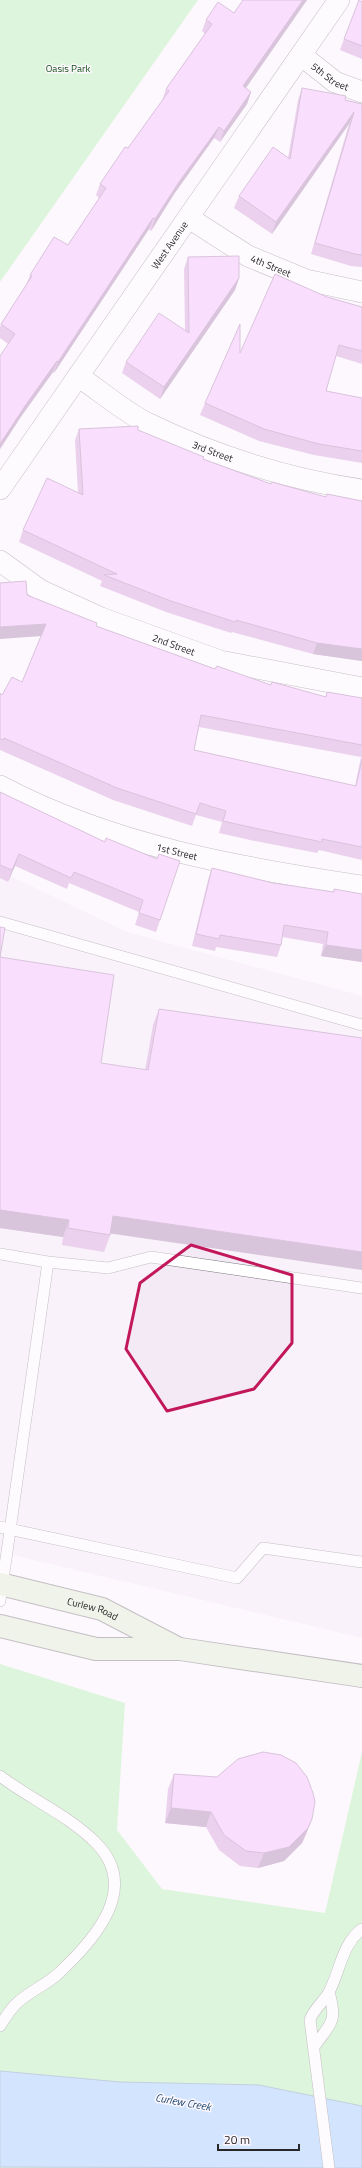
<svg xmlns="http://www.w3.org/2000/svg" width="362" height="2168" font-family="'Titillium Web',sans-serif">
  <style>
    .built { fill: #f4eaf6 }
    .green { fill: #b7f1b3 }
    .water { fill: #9fcfff; stroke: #7b9cbe }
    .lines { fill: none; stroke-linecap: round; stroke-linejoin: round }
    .lane-casing { stroke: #7e7a7f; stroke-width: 12 }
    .street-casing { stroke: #7e7a7f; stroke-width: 22 }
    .secondary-casing { stroke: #7e7a7f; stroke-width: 24 }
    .lane { stroke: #fff; stroke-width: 11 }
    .street { stroke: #fff; stroke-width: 21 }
    .secondary { stroke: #e1eed0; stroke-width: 22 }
    .wall { fill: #d4a3db; fill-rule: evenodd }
    .shaded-wall { fill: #ac85b2 }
    .building { fill: #f6beff; stroke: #ac85b2 }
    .marked { fill: none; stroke: #c2185b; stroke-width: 3; stroke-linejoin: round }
    .labels { text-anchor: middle; stroke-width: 3; stroke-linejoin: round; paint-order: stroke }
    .park-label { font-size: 10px; fill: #0f4c11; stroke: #fdf8fe }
    .street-label { font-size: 10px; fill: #282628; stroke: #fdf8fe }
    .water-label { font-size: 11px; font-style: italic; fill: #1b466d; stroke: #fdf8fe }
  </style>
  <rect width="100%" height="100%" fill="#fdf8fe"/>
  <path class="built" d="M0 871 127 932 362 996V1638L0 1552Z"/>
  <path class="green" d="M0 0H198L0 282Z
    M0 1664 125 1703 117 1830 162 1889 325 1913 362 1752V2168H0Z"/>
  <path class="water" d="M0 2071 120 2082 259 2085 362 2106V2168L0 2167Z"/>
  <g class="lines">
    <g class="lane-casing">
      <path id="lane" d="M0 922 362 1025
        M0 1254 48 1262 108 1268 151 1257 362 1288
        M0 1527 237 1578 263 1548 362 1562
        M0 1601 48 1262
        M0 1776C30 1799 68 1815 95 1842 141 1887 96 1938 60 1972 47 1985 29 1991 16 2004 9 2011 5 2018 0 2026
        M314 2047C330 2023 338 2024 329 1992
        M329 2168 310 2020C314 2008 324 2002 329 1992 340 1971 342 1944 362 1929"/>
    </g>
    <g class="street-casing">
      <g id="street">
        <path id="s1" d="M302 56 335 82 362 92"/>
        <path id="s2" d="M189 218 248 256 306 280 362 292"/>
        <path id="s3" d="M78 376C99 390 127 414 149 424 215 456 289 479 362 490"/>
        <path id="s4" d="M0 489 339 0"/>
        <path id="s5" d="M0 561 40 590 101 618 220 661 362 688"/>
        <path id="s6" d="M0 786C111 845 239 868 362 886"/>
      </g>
    </g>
    <g class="secondary-casing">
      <g id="secondary">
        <path id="s7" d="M0 1584 102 1609 177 1648"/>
        <path d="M0 1626 96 1649H180L362 1676"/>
      </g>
    </g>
    <use href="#lane" class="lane"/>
    <use href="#street" class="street"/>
    <use href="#secondary" class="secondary"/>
  </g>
  <path class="wall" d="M243 0H307L245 88 251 92 247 104 220 142 214 138 174 194 151 231 149 229 54 373 53 372 20 418 0 449V356L8 344 0 338V327L1 324 26 285 30 275 68 245 99 198 96 195 100 184 128 148 162 101 166 89 205 34 202 31 206 20 234 13Z
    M362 2V59L340 50 344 39Z
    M302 88 362 104V267L351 266 311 254 349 124 272 234 234 208 239 196 288 158 298 100Z
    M188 257 239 278 235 290 160 399 122 373 126 362 185 330 184 269Z
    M327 297 362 307V364L336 356 326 391 362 398V463L314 455 259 441 200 415 205 403 240 353Z
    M79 429 138 430 203 459 271 484 326 497 327 494 362 501V661L313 654 232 632 231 633 166 612 100 586 102 581 19 542 23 530 78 493 75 440Z
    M27 595 96 626 215 669 271 685 326 697 327 692 362 698V860L319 850 317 853 250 840 219 833 222 822 196 815 192 826 113 800 0 750V693L2 695 22 682 41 636ZM199 727 361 757 355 786 194 750Z
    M0 792 105 842 160 920 156 932 135 925 139 912 69 883 67 889 15 866 8 882 0 878Z
    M212 868 273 883 333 892 334 889 362 894V962L321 956 323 944 282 937 281 945 277 957 216 947 215 951 192 946 208 880Z
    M0 927V957L101 1063 145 1070 153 1025 159 1009 362 1038 111 1233 104 1252 62 1245 63 1237 0 1228Z
    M174 1774 312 1819 306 1834 302 1843 284 1861 258 1868 240 1866 219 1850 206 1827 165 1823 168 1789Z"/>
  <path class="shaded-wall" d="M303 0H307L239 98 243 86Z
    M251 92 247 104 220 142 224 131Z
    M354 112 349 124 272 234 276 222Z
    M219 127 214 138 174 194 151 231 155 219 179 182Z
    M153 218 149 229 54 373 58 362Z
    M239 278 235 290 160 399 164 387Z
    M57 361 53 372 20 418 0 449V444L25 406Z
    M46 624 42 636 0 639V627Z
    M317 643 362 649V661L313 654Z
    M19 854 15 866 8 882 12 870Z
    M326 945 362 950V962L321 956Z
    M0 1210 69 1220 63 1237 0 1228Z
    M113 1216 362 1252V1270L107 1233Z
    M171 1808 211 1812 206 1827 165 1823Z
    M312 1819 306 1834 302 1843 284 1861 258 1868 264 1853Z"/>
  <path class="building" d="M243 0H303L243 86 251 92 224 131 219 127 179 182 155 219 153 218 58 362 57 361 25 406 0 444V356L15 334 1 324 32 276 30 275 54 237 68 245 106 188 100 184 125 147 128 148 169 91 166 89 212 24 206 20 218 2 234 13Z
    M359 0 362 2V46L344 39Z
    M302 88 346 96 345 100 362 104V255L355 254 315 243 354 112 276 222 239 196 273 147 290 159Z
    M239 256V278L164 387 126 362 159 313 189 333 188 257Z
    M275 274 327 297 362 307V351L339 345 326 391 362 398V451L319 444 264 429 205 403 240 324V353Z
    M138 426V430L204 457 203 459 271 484 272 482 326 497 327 494 362 501V649L317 643 236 620 235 622 171 601 104 575 117 574 23 530 47 478 83 495 79 429Z
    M26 581 27 595 97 623 96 626 215 669 217 666 271 685 272 682 326 697 327 692 362 698V745L201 715 194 750 356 786 362 760V847L322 839V842L254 828 223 821 226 811 200 803 196 814 117 788 4 738 3 740 0 739V693L2 695 12 677 22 682 46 624 0 627V583Z
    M0 792 105 842 106 838 157 859 159 854 180 861 160 920 139 913 143 900 74 872 71 878 19 854 12 870 0 865Z
    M212 868 273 883 334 892V889L362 894V950L326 945 328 932 284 925 281 945 220 935 219 939 196 934Z
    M0 927 5 928 0 957 114 975 101 1063 148 1070 159 1009 362 1038V1252L113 1216 110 1235 68 1228 69 1220 0 1210Z
    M263 1752 281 1755 296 1763 307 1777 313 1793 315 1802 312 1819 308 1828 289 1847 264 1853 246 1851 224 1835 211 1812 171 1808 174 1774 217 1777 238 1759Z"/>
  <path d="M0 0H362V2168H0ZM191 1245 292 1275V1343L254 1389 167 1411 126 1349 140 1283Z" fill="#fdf8fe" fill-opacity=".55" fill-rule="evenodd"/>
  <path class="marked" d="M191 1245 292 1275V1343L254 1389 167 1411 126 1349 140 1283Z"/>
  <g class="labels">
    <g class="park-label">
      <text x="68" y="72">Oasis Park</text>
    </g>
    <g class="street-label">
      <text dy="4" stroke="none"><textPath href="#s1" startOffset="35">5th Street</textPath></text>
      <text dy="4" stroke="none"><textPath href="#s4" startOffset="297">West Avenue</textPath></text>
      <text dy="4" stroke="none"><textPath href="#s2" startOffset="95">4th Street</textPath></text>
      <text dy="4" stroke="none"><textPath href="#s3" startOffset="155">3rd Street</textPath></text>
      <text dy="4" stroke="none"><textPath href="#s5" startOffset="194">2nd Street</textPath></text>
      <text dy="4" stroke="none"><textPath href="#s6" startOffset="189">1st Street</textPath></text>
      <text dy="4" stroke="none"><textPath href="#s7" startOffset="96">Curlew Road</textPath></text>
    </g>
    <g class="water-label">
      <text transform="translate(183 2102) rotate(10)" y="4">Curlew Creek</text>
    </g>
  </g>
  <path d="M218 2144v6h81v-6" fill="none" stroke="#282628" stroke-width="2"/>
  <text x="224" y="2144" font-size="12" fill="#282628" stroke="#fdf8fe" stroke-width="3" paint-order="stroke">20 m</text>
</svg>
